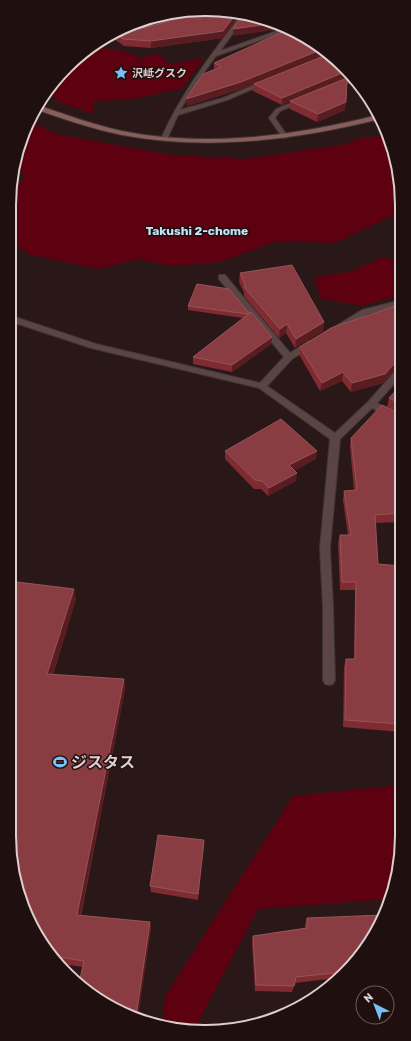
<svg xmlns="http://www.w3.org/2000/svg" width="411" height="1041" font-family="Rubik,'Noto Sans JP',sans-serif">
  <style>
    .green { fill: #5d0111 }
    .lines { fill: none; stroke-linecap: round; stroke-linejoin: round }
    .street-casing { stroke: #423535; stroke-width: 2 }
    .secondary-casing { stroke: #423535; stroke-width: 2 }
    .street { fill: #5a4544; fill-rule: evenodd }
    .secondary { fill: #885e5d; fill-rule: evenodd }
    .wall { fill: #7f2b31 }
    .shaded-wall { fill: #591c20 }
    .building { fill: #893d42; stroke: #965458 }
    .labels { text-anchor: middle; stroke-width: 3; stroke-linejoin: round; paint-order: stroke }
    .far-poi-label { font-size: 11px; font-weight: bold; fill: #dccfcf; stroke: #200f0f; text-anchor: start }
    .far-neighbourhood-label { font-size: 12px; font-weight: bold; fill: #c8e2f7; stroke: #200f0f }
    .near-poi-label { font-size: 16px; font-weight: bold; fill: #dccfcf; stroke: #200f0f; text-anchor: start }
    .rim { fill: none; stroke: #dccfcf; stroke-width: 2 }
  </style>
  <rect width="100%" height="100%" fill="#2a1818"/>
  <path class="green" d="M94 48C111 48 127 51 142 58L136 63 123 66 137 63 144 58 143 57 159 54 169 64 204 58 182 88 139 98 93 102 94 114 61 103 48 93 58 76 73 64 84 66 74 63Z
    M31 122 56 134 171 155 245 159 341 145 363 138 388 135 400 180V212L335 243 277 241 220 262 171 266 138 259 98 269 28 254 9 240V206L11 195 26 175 15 170 19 143Z
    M382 257 401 262V295L361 306 320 298 314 277 350 272Z
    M402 785V835L391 899 258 909 194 1030H180L162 1024 165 996 293 796Z"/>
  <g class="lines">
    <g class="street-casing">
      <path id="street" d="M237 20 242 21 220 51 285 28 289 30 216 56 202 75 180 110 223 98 264 81 269 82 227 100 178 115 167 139 162 140 161 139C180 95 209 58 237 20Z
        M354 76 356 80 338 87 333 86Z
        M299 100 304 101 280 111 275 118 288 137 283 138 269 118 276 109Z
        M219 275H225L290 353 309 341H315L316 343 315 345 292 359 267 386 335 433 368 402 398 368 401 367V376L377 403 393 412 395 414 393 416H387L372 408 340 439 330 548 333 607 335 680 333 684 329 685 325 684 323 680V607L320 548 330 439 259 388 91 348 9 321V315L96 344 260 383 284 357 219 279Z
        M401 300V305L368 314 333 334H327L326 332 362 310Z"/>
    </g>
    <g class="secondary-casing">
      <path id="secondary" d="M40 106C67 115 94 125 122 131 207 148 294 136 378 115L380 119C295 140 209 151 122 135 93 129 66 120 38 110Z"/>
    </g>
    <use href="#street" class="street"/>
    <use href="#secondary" class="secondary"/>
  </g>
  <path class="wall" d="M190 10 184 17 223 38 151 48 124 46 110 36 118 29Z
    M314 42 328 54 241 89 187 106 214 69V63Z
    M329 54 348 71 347 77 329 85 345 110 317 122 290 109V101L282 105 253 91 254 84Z
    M240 273 324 322 323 331 295 348 286 333 279 338 244 296V292L239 282Z
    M401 304V366L397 367 383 383 351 392 342 381 320 391 300 356V347Z
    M188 306 249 313 272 337 271 344 232 372 193 364V357L243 318 188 310Z
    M401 385V522L375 523 378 564 401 566V614H395L399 671H402V734L401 732 343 727 344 667 346 659H354L355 590H340L338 543 340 535H348L343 500 344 491 354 490 350 447 351 438 394 410 387 407 389 398Z
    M225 451 316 459 295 470 296 481 268 496 261 489H254L225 459Z
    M9 581 76 599 53 675 124 679 125 689 81 916 150 922 151 929 138 1016 107 1006 83 967 56 963 20 899Z
    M204 840V847L198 900 151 892 150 886Z
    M307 918 361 955 337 978 295 983 292 992 255 991 252 943 253 936 305 928V925Z"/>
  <path class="shaded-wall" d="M190 10 183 18 144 27V23Z
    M235 15 239 16 223 38 151 48V41Z
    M276 23 284 27 274 30 233 36V29Z
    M323 49 328 54 241 89 187 106 186 99Z
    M347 71V77L291 101H290L282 105V98Z
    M346 102 345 110 317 122 318 114Z
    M324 322 323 331 295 348 296 339Z
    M287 324 286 333 279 338 280 329Z
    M272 337 271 344 232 372V365Z
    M401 357V366L397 367 383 383 351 392 352 383Z
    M343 372 342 381 320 391 322 383Z
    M317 451 316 459 289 473V465Z
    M297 473 296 481 268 496 269 488Z
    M74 589 76 599 50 684 47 674Z
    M124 679 125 689 79 922 77 915Z
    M204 840V847L198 900V894Z
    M150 922 151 929 138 1016H136Z"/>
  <path class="building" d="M193 10 235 15 223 31 151 41 123 39 114 33 118 29 132 26 144 28 188 16Z
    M242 16 268 19 276 23 233 29Z
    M289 29 314 42 323 49 241 82 186 99 203 74 221 67 214 63Z
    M329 54 347 71 282 98 254 84Z
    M347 78 346 102 318 114 290 101Z
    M292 265 324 322 296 339 287 324 280 329 244 287H246L240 273Z
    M197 284 229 289 249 313 248 314 188 306Z
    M401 304V357L399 358 385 374 352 383 343 372 322 383 300 347 331 328Z
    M251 312 272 337 232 365 193 357Z
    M401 385V404L389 398Z
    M382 405 401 414V513L375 515 378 564 401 566V606L394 605 399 671H402V724L345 720 346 659H355L356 582H342L340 535H351L344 491 357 490 351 438Z
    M281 419 317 451 289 465 297 473 269 488 262 481 255 480 225 451Z
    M9 581 74 589 47 674 124 679 77 915 150 922 136 1016 107 1006 79 983 84 961 53 956 20 899 9 836Z
    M158 835 204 840 198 894 150 886Z
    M383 915 361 955 344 972 296 977 294 986 256 985 253 936 307 928V918Z"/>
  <defs>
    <g id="sight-bare" transform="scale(1.08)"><path d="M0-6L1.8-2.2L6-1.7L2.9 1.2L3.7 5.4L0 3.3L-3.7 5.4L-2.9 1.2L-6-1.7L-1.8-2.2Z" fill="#76c0f7" stroke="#200f0f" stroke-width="2.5" paint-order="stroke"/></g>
    <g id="stadium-bare" transform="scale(1.08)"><path d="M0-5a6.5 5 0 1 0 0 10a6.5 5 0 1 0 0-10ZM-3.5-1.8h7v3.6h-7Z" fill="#76c0f7" stroke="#200f0f" stroke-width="2.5" paint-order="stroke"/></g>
  </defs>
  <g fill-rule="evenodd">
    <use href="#sight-bare" x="121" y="73"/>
    <use href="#stadium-bare" x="60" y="762"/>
  </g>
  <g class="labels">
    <g class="far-poi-label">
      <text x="132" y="77">沢岻グスク</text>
    </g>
    <g class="far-neighbourhood-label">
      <text x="197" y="235">Takushi 2-chome</text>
    </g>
    <g class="near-poi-label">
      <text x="71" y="768">ジスタス</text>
    </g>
  </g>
  <path d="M0 0H411V1041H0ZM205 16H206A189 189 0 0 1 395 205V836A189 189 0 0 1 206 1025H205A189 189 0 0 1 16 836V205A189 189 0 0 1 205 16Z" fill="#200f0f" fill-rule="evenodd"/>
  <path class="rim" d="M205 16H206A189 189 0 0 1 395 205V836A189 189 0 0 1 206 1025H205A189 189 0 0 1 16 836V205A189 189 0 0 1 205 16Z"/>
  <g transform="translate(375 1005) rotate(318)"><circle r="19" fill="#200f0f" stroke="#6b5c5c"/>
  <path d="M0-3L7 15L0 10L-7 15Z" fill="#76c0f7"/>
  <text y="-6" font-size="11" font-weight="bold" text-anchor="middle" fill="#dccfcf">N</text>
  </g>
</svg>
